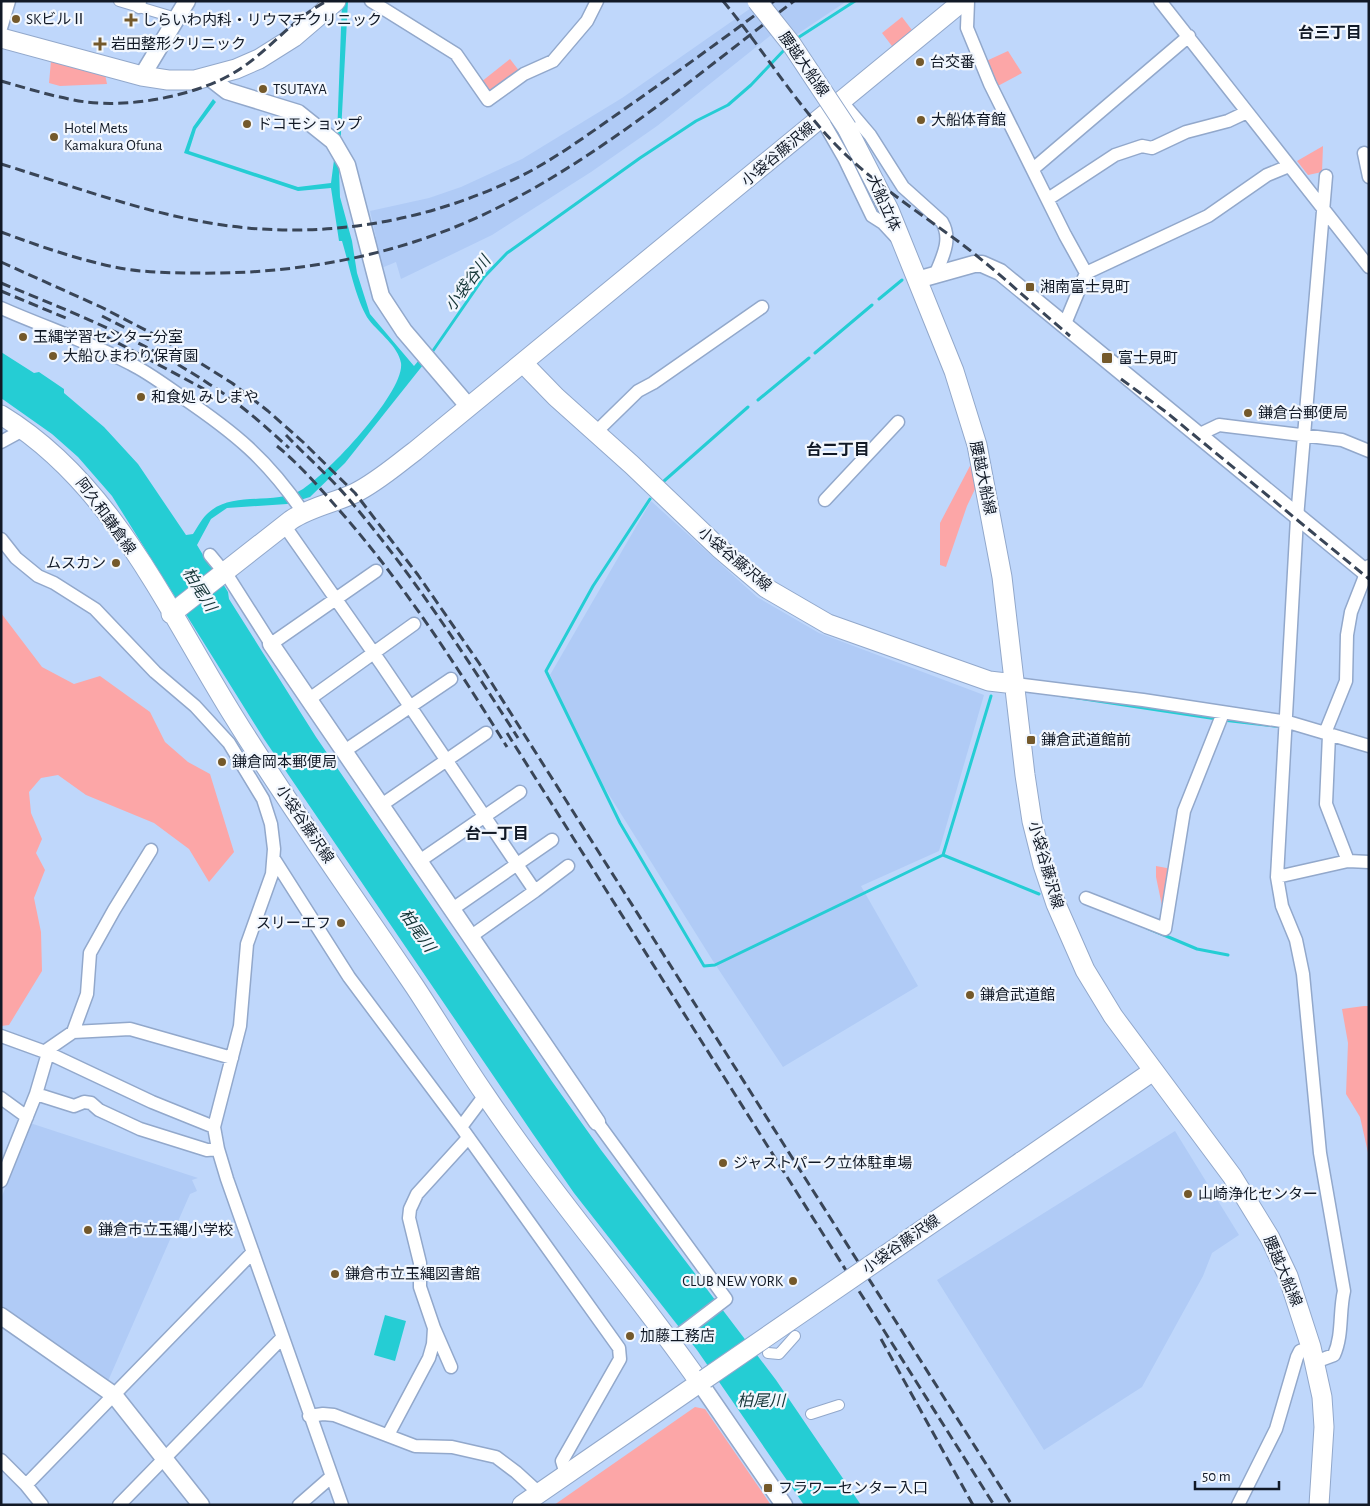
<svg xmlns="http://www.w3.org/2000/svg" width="1370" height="1506" font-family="'Alegreya Sans','Noto Sans JP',sans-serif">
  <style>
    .built { fill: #b0cbf6 }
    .green { fill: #fca6a7 }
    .water { fill: #25cdd4 }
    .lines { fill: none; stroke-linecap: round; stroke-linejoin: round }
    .stream { stroke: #25cdd4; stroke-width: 3 }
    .pedestrian-casing { stroke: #92a8cb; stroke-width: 12 }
    .minor-casing { stroke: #92a8cb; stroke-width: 15 }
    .tertiary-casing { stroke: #92a8cb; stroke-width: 19 }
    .secondary-casing { stroke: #92a8cb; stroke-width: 21 }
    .pedestrian { stroke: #fff; stroke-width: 10 }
    .minor { stroke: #fff; stroke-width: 12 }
    .tertiary { stroke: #fff; stroke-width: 16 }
    .secondary { stroke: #fff; stroke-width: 19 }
    .rail { stroke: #394557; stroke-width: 3; stroke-dasharray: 10 5; stroke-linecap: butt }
    .secondary-bridge-casing { stroke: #92a8cb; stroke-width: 21; stroke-linecap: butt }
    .secondary-bridge { stroke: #fff; stroke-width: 19 }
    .poi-dot { fill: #74592b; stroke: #f2f7fe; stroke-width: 2 }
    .labels { text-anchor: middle; stroke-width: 4.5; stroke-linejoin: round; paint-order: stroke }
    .poi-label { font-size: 15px; fill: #111926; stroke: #f2f7fe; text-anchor: start }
    .street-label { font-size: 15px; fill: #111926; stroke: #f2f7fe }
    .neighbourhood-label { font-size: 16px; font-weight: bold; fill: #111926; stroke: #f2f7fe }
    .water-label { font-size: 16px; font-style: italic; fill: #163638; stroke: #f2f7fe }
  </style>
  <rect width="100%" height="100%" fill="#bfd7fb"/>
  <path class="built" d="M761 1H847L784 43 775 32 657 126 591 172 492 235 401 279 396 262 379 269 371 238 376 237 370 211 429 198 461 187 522 159 622 98Z
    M651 501 757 597 819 633 984 695 939 851 861 886 918 986 783 1067 713 961 593 769 550 675Z
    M30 1123 198 1178 192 1180 197 1191 190 1194 108 1381 1 1308V1199Z
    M1175 1131 1239 1235 1212 1253 1203 1276 1142 1387 1044 1450 937 1280Z"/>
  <path class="green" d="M902 17 915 34 895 50 882 33Z
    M1008 51 1022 73 994 88 984 62Z
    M510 59 520 72 489 93 481 82Z
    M51 61 105 74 107 84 60 86 49 83Z
    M1323 146 1322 172 1308 175 1297 161Z
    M971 464 976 487 967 506 946 567 940 565V523Z
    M1 613 42 667 74 684 100 676 150 712 165 742 188 762 210 774 234 852 209 882 189 849 154 823 86 795 58 775 41 778 29 792 31 813 42 839 36 853 45 870 34 898 41 932 42 971 9 1025 1 1026Z
    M1156 866 1172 869 1165 920 1156 877Z
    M1364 1006H1369V1157L1360 1117 1346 1094 1348 1043 1342 1009Z
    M695 1407 705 1409 771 1505H554Z"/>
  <path class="water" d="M342 1H348L339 170 340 197 352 241 357 273 370 314 414 366 419 360 423 365 345 463 310 497 287 504 227 508 211 519 197 545 209 565 213 567 228 592 229 599 316 737 551 1080 601 1150 776 1380 861 1505H804L697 1350 574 1193 533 1134 264 739 112 496 78 457 52 434 1 398V352L34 373 39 372 64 389V393L104 427 138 464 186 535 193 534C197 528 201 520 206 515 231 489 274 507 303 489 328 473 405 392 401 363 398 346 379 333 369 320 356 301 349 264 342 241H339L331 188 298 191 184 153 193 127 213 99 216 102 196 129 189 151 298 187 331 183 337 137Z
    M385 1315 406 1321 395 1361 374 1355Z"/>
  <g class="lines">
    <path class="stream" d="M796 39 855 1
      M879 299 902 280
      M815 353 872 305
      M430 355 484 277 507 253 640 158 696 121 728 105 751 85 786 48
      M758 400 809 358
      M664 481 748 407
      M650 499 593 586 546 671 620 823 704 966 715 965 943 855 1039 894
      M1058 695 1217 719
      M1223 720 1282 727
      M943 855 991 696
      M1147 928 1197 949 1228 955"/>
    <g class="pedestrian-casing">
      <path id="pedestrian" d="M119 1 176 18
        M768 1353 779 1354 795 1336
        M811 1414 839 1405"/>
    </g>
    <g class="minor-casing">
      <path id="minor" d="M371 1 456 54 488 100 524 74 553 61 587 21 597 1
        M968 1 967 28 990 84 1065 235 1086 273 1064 326
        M1160 1 1369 267
        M139 7 140 1
        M1 28 9 1
        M841 101 870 135 903 187 942 222C952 239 943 256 936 273
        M821 118 844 158 872 216 883 223 896 237
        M1364 153 1369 177
        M1033 169 1189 36
        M1326 176 1297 518 1277 877 1348 861 1369 862
        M1048 199 1115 155 1142 146 1152 148 1186 132 1228 121 1247 112
        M1086 273 1208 216 1267 175 1289 166
        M1 308C44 327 90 342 131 364 149 373 166 386 182 397 235 433 267 459 303 512
        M596 432 638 391 653 383 762 307
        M1198 435 1219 425 1342 440 1369 451
        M1 442 23 430
        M825 500 898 422
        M284 525 382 665 535 891 470 937
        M1 539 16 558 38 576 54 583 95 609 155 672 195 706 229 743 263 799 271 824 274 849 272 874 247 944 240 1026 214 1127 218 1149 227 1179 342 1505
        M210 555 229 578 271 644 376 571
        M1015 684 1143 700 1288 722 1369 746
        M308 700 414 624
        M1325 733 1346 681 1347 635 1351 612 1369 566
        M1329 735 1326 804 1348 861
        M343 752 451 679
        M380 806 486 733
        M274 859 349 977 461 1127 619 1348 620 1359 562 1461 566 1474
        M418 862 520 792
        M1277 877 1282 906 1296 940 1303 974 1320 1153 1344 1291C1339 1312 1343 1335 1334 1355L1315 1362
        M535 891 568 866
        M1086 898 1165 929 1184 811 1223 713
        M451 910 552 840
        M73 1032 87 994 90 953 114 910 151 850
        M1 1036 48 1053 152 1102 214 1127
        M44 1052 73 1032 130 1029 232 1058
        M36 1094 74 1106 84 1102 91 1103 99 1110 140 1129 207 1150 218 1149
        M1 1098 27 1117
        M597 1122 726 1299 671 1341
        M461 1127 485 1095
        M1 1181 36 1094 48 1053
        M434 1328 451 1367
        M309 1416 323 1414 334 1415 415 1446 452 1447 496 1457 516 1472 539 1493
        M388 1435 429 1358 433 1344 434 1328 420 1287V1263L409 1218 410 1209 417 1194 468 1138
        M1 1460 26 1485 42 1505
        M26 1485 253 1252
        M119 1505 282 1338
        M299 1505 331 1477
        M1238 1505 1276 1429 1297 1357 1300 1351 1311 1347"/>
    </g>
    <g class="tertiary-casing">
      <path id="tertiary" d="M142 76 187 1
        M209 77 227 91 298 113 333 141 347 165 381 296 404 331 469 407
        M917 280 974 264H982L1000 272 1369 575
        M271 644 597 1122
        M1 1316 114 1395 201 1505
        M700 1383 784 1505"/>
    </g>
    <g class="secondary-casing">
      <path id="secondary" d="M1 38 142 76 168 80H195L236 69 259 59 294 37 336 1
        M847 128 889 210 954 371 977 445 1002 577 1025 775 1032 821 1043 865 1056 904 1085 970 1113 1016 1232 1176 1270 1238 1288 1276 1311 1347 1322 1397 1324 1427 1319 1505
        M523 363 556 397 632 465 719 548 766 588 828 624 989 681 1015 684
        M1 415C113 483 167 610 234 717 291 809 354 897 415 987 438 1022 460 1058 484 1093 551 1193 631 1284 700 1383
        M171 614 291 520C310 507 334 503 355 493 377 482 395 466 415 451L963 1
        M1021 1162 1153 1071
        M522 1505 705 1379"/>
    </g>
    <use href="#pedestrian" class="pedestrian"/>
    <use href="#minor" class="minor"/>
    <use href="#tertiary" class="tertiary"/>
    <use href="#secondary" class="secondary"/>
    <path class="rail" d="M723 1C764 50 797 107 843 152 880 188 923 215 963 245 1001 274 1034 306 1070 336
      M1 81C29 89 58 98 86 102 133 108 201 95 240 69 272 48 292 19 327 1
      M1 164C76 187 152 216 230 226 331 239 433 220 523 175 556 158 586 136 616 115 669 78 722 40 774 1
      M1 232C34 244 67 256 101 264 132 272 162 273 193 273 295 275 399 256 491 211 601 157 697 75 794 1
      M1 262 101 307 159 337 232 383 268 411 303 442 355 493 418 575 479 663 1012 1505
      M1 283C72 312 145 341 209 384 238 402 264 425 289 448
      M1 291 66 318
      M102 316 149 340
      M105 336 204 389
      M1121 379 1166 412 1369 579
      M286 435C306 456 329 476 347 497 411 572 465 655 518 738
      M277 446C300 465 321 489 340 511 404 584 456 665 507 747
      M507 733 994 1505
      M881 1339 973 1505"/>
    <g class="secondary-bridge-casing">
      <path id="secondary-bridge" d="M757 1 792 45 847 128
        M705 1379 1021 1162"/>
    </g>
    <use href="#secondary-bridge" class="secondary-bridge"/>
  </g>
  <g class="poi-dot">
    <circle cx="16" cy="19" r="5"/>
    <path d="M128.5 12.5h5v5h5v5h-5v5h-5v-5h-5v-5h5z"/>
    <path d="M97.5 36.5h5v5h5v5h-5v5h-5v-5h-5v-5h5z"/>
    <circle cx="920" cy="62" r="5"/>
    <circle cx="263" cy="89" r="5"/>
    <circle cx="921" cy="120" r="5"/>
    <circle cx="247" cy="124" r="5"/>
    <circle cx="54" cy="137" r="5"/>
    <rect x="1025" y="282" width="10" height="10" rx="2.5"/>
    <circle cx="23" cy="337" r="5"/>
    <circle cx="53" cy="356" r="5"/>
    <rect x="1101" y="352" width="12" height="12" rx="2.5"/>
    <circle cx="141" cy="397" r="5"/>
    <circle cx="1248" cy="413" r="5"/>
    <circle cx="116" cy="563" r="5"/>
    <rect x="1026" y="735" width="10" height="10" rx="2.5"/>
    <circle cx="222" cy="762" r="5"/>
    <circle cx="341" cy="923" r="5"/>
    <circle cx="970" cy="995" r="5"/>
    <circle cx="723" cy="1163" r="5"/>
    <circle cx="1188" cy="1194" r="5"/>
    <circle cx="88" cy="1230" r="5"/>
    <circle cx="335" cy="1274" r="5"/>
    <circle cx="793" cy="1281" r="5"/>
    <circle cx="630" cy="1336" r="5"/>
    <rect x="763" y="1483" width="10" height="10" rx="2.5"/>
  </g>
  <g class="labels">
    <g class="poi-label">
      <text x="26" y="24">SKビルⅡ</text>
      <text x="142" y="25">しらいわ内科・リウマチクリニック</text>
      <text x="111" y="49">岩田整形クリニック</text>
      <text x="930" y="67">台交番</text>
      <text x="273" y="94">TSUTAYA</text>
      <text x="931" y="125">大船体育館</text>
      <text x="257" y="129">ドコモショップ</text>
      <text x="64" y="133">Hotel Mets<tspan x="64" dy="17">Kamakura Ofuna</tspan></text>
      <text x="1040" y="292">湘南富士見町</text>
      <text x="33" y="342">玉縄学習センター分室</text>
      <text x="63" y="361">大船ひまわり保育園</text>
      <text x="1118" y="363">富士見町</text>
      <text x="151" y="402">和食処 みしまや</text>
      <text x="1258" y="418">鎌倉台郵便局</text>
      <text x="106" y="568" text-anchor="end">ムスカン</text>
      <text x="1041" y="745">鎌倉武道館前</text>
      <text x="232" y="767">鎌倉岡本郵便局</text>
      <text x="331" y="928" text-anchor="end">スリーエフ</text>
      <text x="980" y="1000">鎌倉武道館</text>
      <text x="733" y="1168">ジャストパーク立体駐車場</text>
      <text x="1198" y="1199">山崎浄化センター</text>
      <text x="98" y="1235">鎌倉市立玉縄小学校</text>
      <text x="345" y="1279">鎌倉市立玉縄図書館</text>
      <text x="783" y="1286" text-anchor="end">CLUB NEW YORK</text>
      <text x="640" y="1341">加藤工務店</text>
      <text x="778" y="1493">フラワーセンター入口</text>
    </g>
    <g class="street-label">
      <text transform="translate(804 64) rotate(55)" y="5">腰越大船線</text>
      <text transform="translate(778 154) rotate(-40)" y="5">小袋谷藤沢線</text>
      <text transform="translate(884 203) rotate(66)" y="5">大船立体</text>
      <text transform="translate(983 478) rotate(78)" y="5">腰越大船線</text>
      <text transform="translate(106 516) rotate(54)" y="5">阿久和鎌倉線</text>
      <text transform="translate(735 559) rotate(40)" y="5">小袋谷藤沢線</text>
      <text transform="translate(305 824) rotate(56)" y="5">小袋谷藤沢線</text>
      <text transform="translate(1046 865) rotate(74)" y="5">小袋谷藤沢線</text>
      <text transform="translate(901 1244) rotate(-35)" y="5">小袋谷藤沢線</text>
      <text transform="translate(1283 1271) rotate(67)" y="5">腰越大船線</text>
    </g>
    <g class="neighbourhood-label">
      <text x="1330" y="38">台三丁目</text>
      <text x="838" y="455">台二丁目</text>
      <text x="497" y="839">台一丁目</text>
    </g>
    <g class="water-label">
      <text transform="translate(467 283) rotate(-53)" y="6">小袋谷川</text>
      <text transform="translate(200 589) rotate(58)" y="6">柏尾川</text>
      <text transform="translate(418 930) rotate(55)" y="6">柏尾川</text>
      <text x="761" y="1406">柏尾川</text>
    </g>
  </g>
  <rect width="1370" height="1506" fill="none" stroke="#111926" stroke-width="5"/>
  <path d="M1195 1481v8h84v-8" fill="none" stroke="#111926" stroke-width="2.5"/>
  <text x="1202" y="1481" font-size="15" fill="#111926" stroke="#f2f7fe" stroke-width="4" paint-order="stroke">50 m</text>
</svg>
